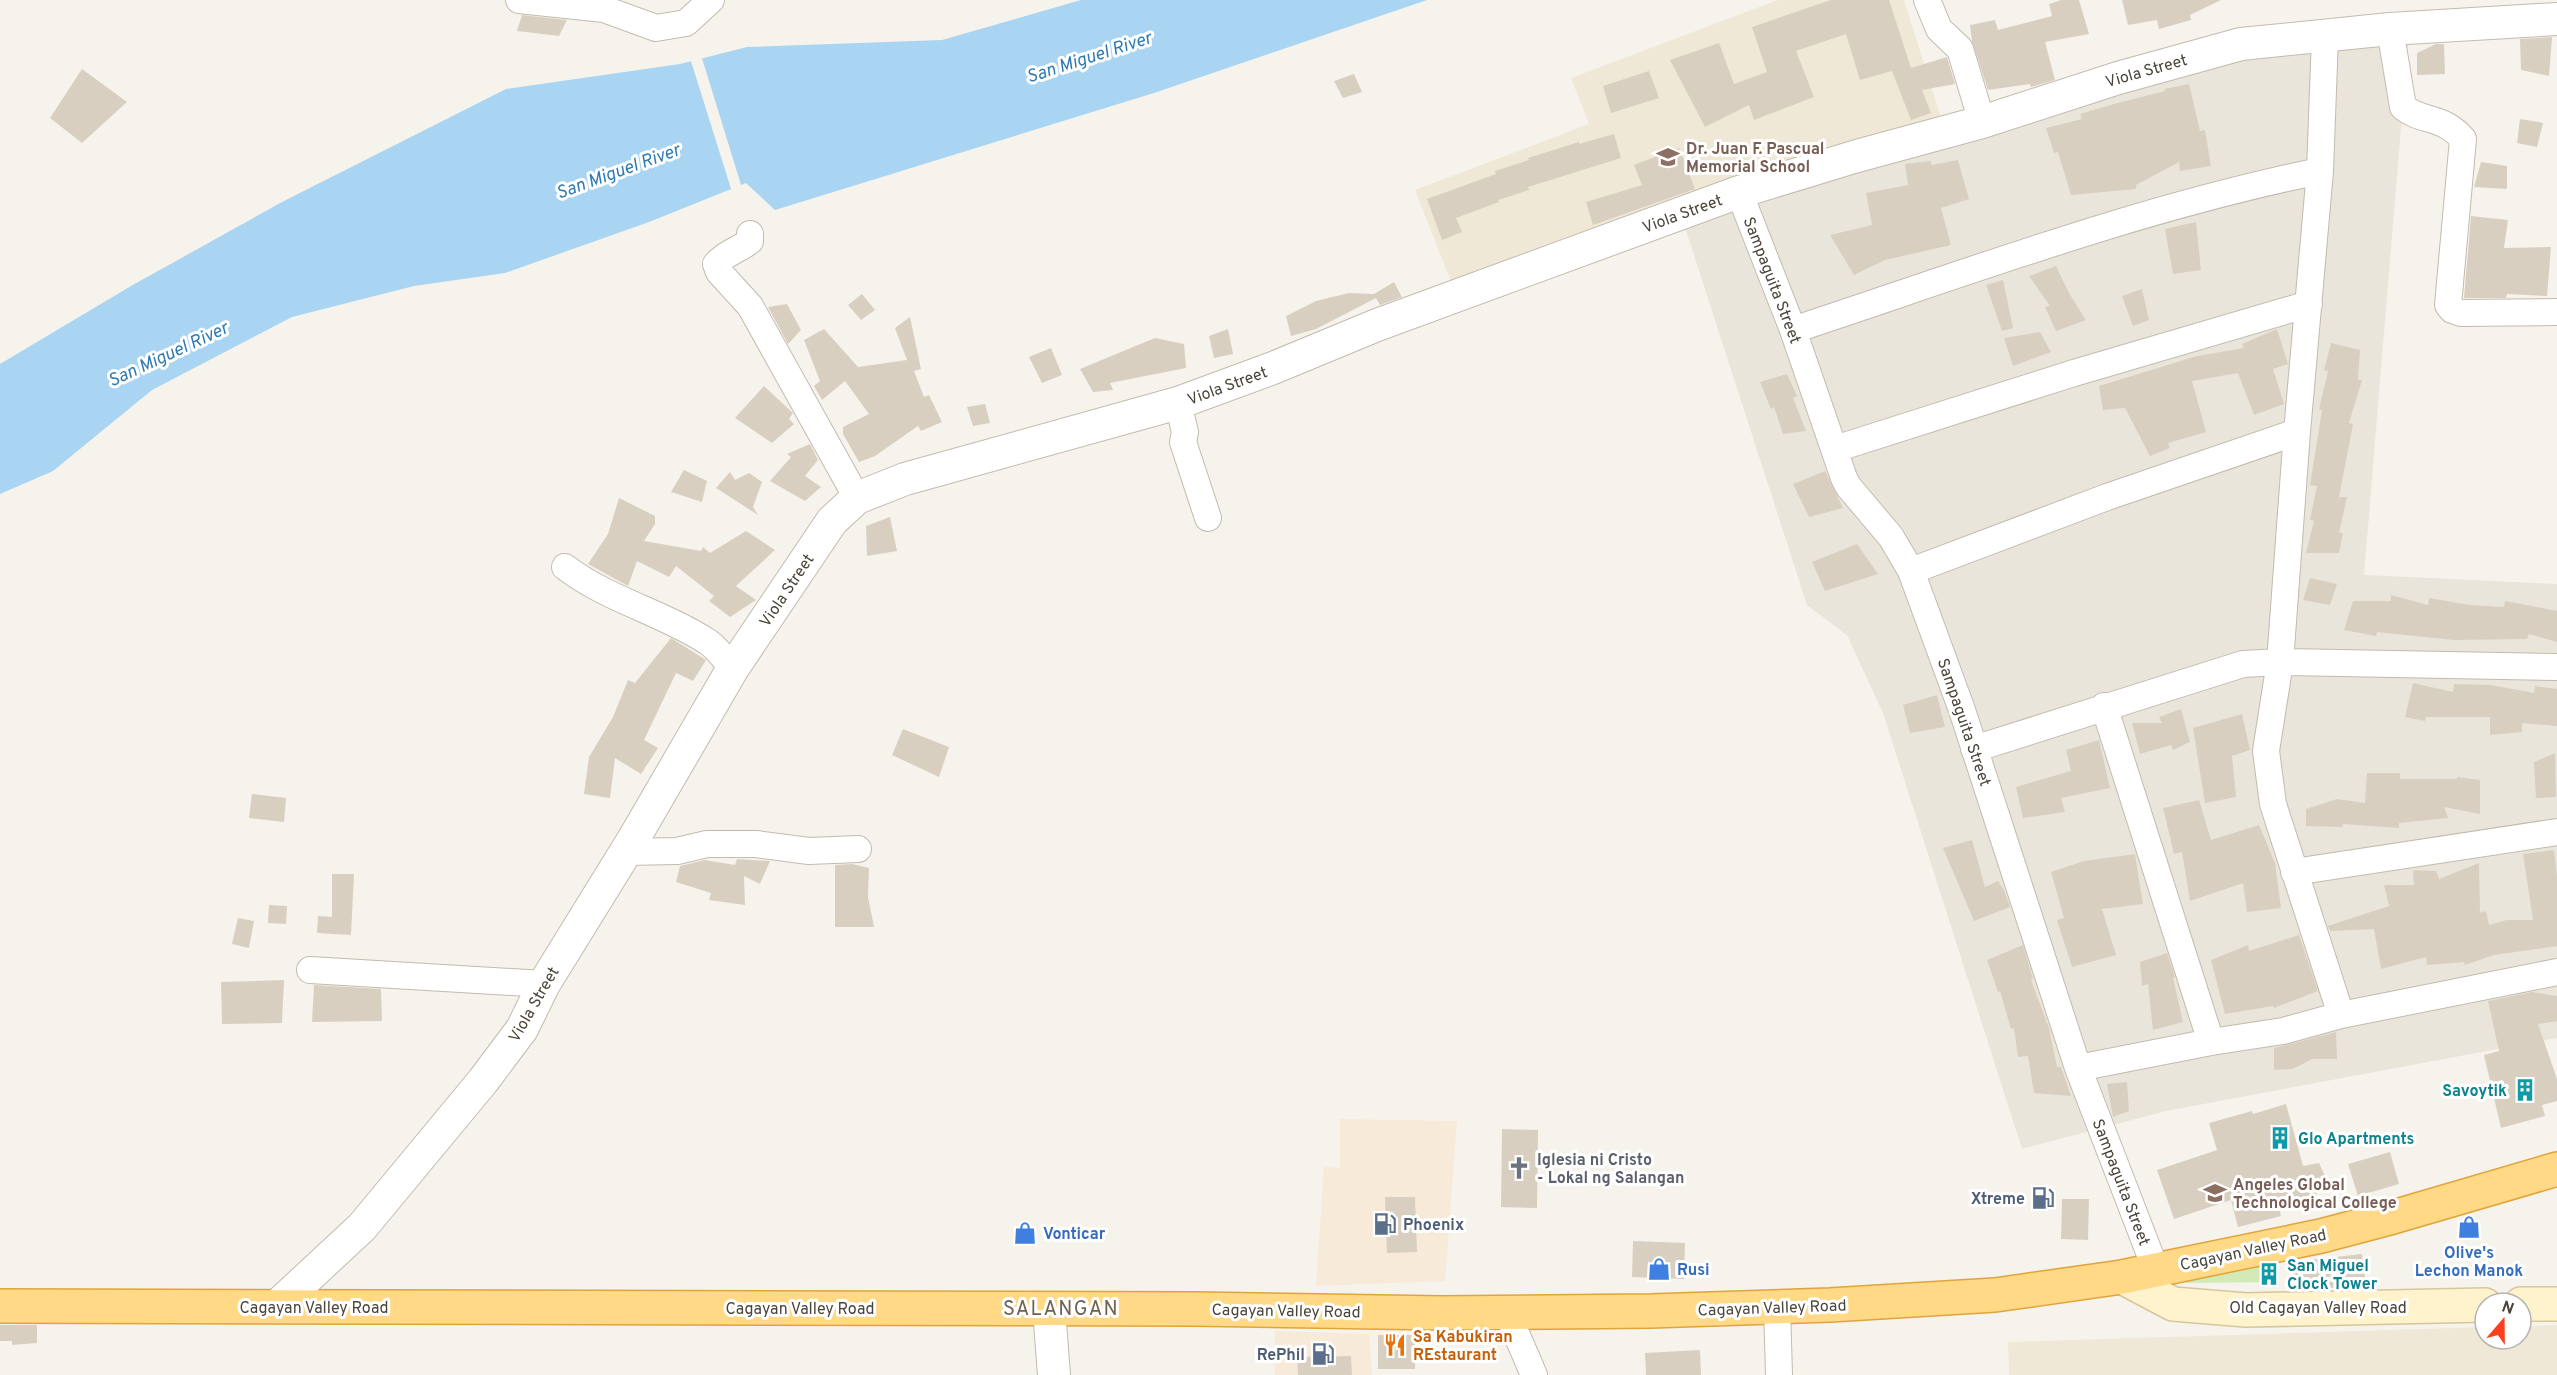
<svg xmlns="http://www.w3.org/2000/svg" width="2557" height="1375" font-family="Overpass,sans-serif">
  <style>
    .residential { fill: #eae5da }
    .commercial { fill: #f7ead8 }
    .education { fill: #efe8d6 }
    .green { fill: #d2eab5 }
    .water { fill: #a9d4f2 }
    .pier { fill: #f6f3ec }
    .building { fill: #d8cfc1 }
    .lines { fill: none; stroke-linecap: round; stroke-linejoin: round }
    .minor-casing { stroke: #c2bbae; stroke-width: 28 }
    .tertiary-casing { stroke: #c2bbae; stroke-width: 34 }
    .secondary-casing { stroke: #d6c79b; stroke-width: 36 }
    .trunk-casing { stroke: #e0a43c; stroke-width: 36 }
    .minor { stroke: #fff; stroke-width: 26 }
    .tertiary { stroke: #fff; stroke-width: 32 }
    .secondary { stroke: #fff3cd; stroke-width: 33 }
    .trunk { stroke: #ffd985; stroke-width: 33 }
    .labels { text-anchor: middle; stroke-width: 6; stroke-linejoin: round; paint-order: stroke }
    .street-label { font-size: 16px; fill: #4b4439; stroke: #fff }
    .education-label { font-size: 16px; font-weight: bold; fill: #785e54; stroke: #fff; text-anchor: start }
    .culture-label { font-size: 16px; font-weight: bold; fill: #0d838f; stroke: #fff; text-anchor: start }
    .worship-label { font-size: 16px; font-weight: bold; fill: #5b616d; stroke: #fff; text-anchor: start }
    .service-label { font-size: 16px; font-weight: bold; fill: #4e5e75; stroke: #fff; text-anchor: end }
    .shop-label { font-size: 16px; font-weight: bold; fill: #366cbe; stroke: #fff; text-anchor: start }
    .food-label { font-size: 16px; font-weight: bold; fill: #c56008; stroke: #fff; text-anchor: start }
    .water-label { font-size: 18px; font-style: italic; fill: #2e7ab2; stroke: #fff }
    .quarter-label { font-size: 20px; letter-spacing: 1.5px; fill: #6e6250; stroke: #fff }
  </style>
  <rect width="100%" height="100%" fill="#f6f3ec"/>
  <path class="residential" d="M2393 43 2408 44 2364 575 2557 584V1038L2166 1111 2022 1149 1883 713 1847 635 1807 605 1682 218 2233 51Z"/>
  <path class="commercial" d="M1340 1119 1457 1121 1445 1281 1316 1286 1324 1167 1340 1168Z
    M1275 1331 1369 1334 1372 1375H1275Z"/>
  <path class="education" d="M1778 0H1904L1942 121 1452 284 1415 190 1589 124 1571 78Z
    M2557 1325V1375H2009L2008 1342 2485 1327V1339H2521V1326Z"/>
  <path class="green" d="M2274 1261 2275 1282 2185 1283 2184 1274Z"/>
  <path class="water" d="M1081 0H1427L1154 93 775 210 746 183 649 222 505 273 414 286 292 317 152 390 53 471 0 494V364L131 286 282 202 506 89 680 64 747 47 942 40Z"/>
  <path class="pier" d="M701 55 742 188 732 192 690 58Z"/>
  <path class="building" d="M1831 0H1889L1911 68 1947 57 1955 84 1922 90 1931 113 1911 120 1892 71 1860 80 1846 34 1796 51 1814 97 1754 120 1749 105 1705 127 1670 60 1719 43 1734 84 1767 72 1752 27Z
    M2061 0H2079L2089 34 2045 42 2055 80 2031 87 2030 84 1988 90 1972 41 1970 25 1995 20 1998 30 2052 16 2049 4Z
    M2122 0H2221L2190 15 2191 20 2159 29 2157 20 2128 25Z
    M522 15 567 20 559 36 517 31Z
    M2552 37 2549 76 2521 70 2520 39Z
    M2436 44H2444L2445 74 2417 75V53Z
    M82 69 127 102 82 143 50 118Z
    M1649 71 1659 98 1611 113 1603 86Z
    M1354 74 1362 92 1343 98 1334 81Z
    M2189 84 2200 131 2205 130 2211 166 2180 171 2179 162 2136 185V189L2071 195 2058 152 2054 153 2046 128 2082 119 2080 114 2114 104 2165 91 2164 89Z
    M2520 119 2543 123 2537 147 2517 143Z
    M1614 134 1621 158 1528 187 1529 190 1498 200 1499 202 1456 218 1462 232 1442 240 1427 199 1496 174 1495 171 1529 160 1528 158 1579 142V144Z
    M1679 148 1695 189 1593 225 1586 202 1642 185 1634 165Z
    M1958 160 1969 199 1941 208 1951 245 1885 260 1854 275 1830 235 1872 225 1866 193 1908 185 1905 164 1931 161V165Z
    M2481 162 2507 166V189L2474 187Z
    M2471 216 2508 220 2504 248 2551 247 2547 296 2507 294 2506 298H2464Z
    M2196 222 2201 270 2173 274 2165 229Z
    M2056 266 2069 293 2086 320 2056 331 2045 307 2050 306 2029 276Z
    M2003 280 2013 328 2002 331 1986 285Z
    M1394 282 1402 297 1380 305 1376 298 1316 329 1291 336 1286 316 1316 301 1349 293 1374 294Z
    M2142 289 2149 320 2133 326 2122 296Z
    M862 294 875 310 861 320 848 305Z
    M787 304 801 330 788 344 768 307Z
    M910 317 921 369 914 371 924 397 929 395 942 422 921 431 918 426 875 456 859 462 843 434V427L869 414 845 381 822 400 814 386 820 381 804 340 824 329 858 367 907 360 895 328Z
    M1228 329 1233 354 1214 358 1209 336Z
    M2277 329 2288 364 2273 369 2284 404 2254 415 2238 373 2192 381 2206 432 2168 443 2170 448 2150 456 2125 408 2103 410 2099 386 2197 356 2244 348 2242 344Z
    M2040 332 2051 352 2013 366 2004 338Z
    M1155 338 1184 344 1186 368 1110 383 1113 390 1093 392 1080 369Z
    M2331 343 2360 350 2358 380H2362L2349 423 2353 424 2339 497H2347L2339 533H2343L2339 553H2306L2314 521 2310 520 2317 486 2310 485 2322 410 2319 409 2328 371 2324 370Z
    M1051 348 1062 375 1042 383 1029 357Z
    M1787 374 1797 396 1793 398 1806 431 1783 434 1774 407 1771 409 1760 382Z
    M764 386 793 413 789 419 794 424 772 443 735 418Z
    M985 404 990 423 973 426 967 407Z
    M810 444 818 460 805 476 821 487 805 501 770 481 791 457 787 454Z
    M684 470 707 481 702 502 671 492Z
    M1825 471 1843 508 1809 517 1793 484Z
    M730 472 735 480 749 473 762 482 753 507 758 515 716 488Z
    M619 498 655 516V524L644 541 701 551 703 547 710 553 746 531 775 550 736 586 756 600 730 617 709 601 714 596 676 566 669 577 637 561 628 586 588 564 608 534Z
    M890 517 897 551 867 556 866 526Z
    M1857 544 1878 574 1825 591 1812 562Z
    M2310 578 2337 584 2330 605 2303 600Z
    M2391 595 2428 605 2429 598 2470 605 2504 607 2505 601 2557 611V642L2529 634 2527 639 2454 640 2377 632 2376 636 2344 630 2353 601H2391Z
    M671 638 706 660 693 681 676 673 644 740 658 748 641 774 615 758 610 798 584 794 589 757 613 717 628 680 635 683Z
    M2413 683 2453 692 2454 684 2491 685 2534 693 2535 686 2557 689V726L2522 723V732L2490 735V717H2426L2425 721 2405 717Z
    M1937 695 1945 727 1910 733 1903 705Z
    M2181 709 2190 742 2173 750 2171 745 2140 754 2132 723H2162L2159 717Z
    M2242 714 2250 750 2232 756 2236 797 2205 803 2193 728Z
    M903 729 949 747 939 777 892 755Z
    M2099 740 2110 788 2061 798 2065 812 2023 818 2016 787 2071 771 2066 750Z
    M2555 753 2556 797 2536 798 2534 762Z
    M2367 773H2400V779H2457V777L2480 780V814L2444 807 2448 818 2399 823V828L2343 824 2342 827 2306 826V809L2337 799 2365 803Z
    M252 794 286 798 284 822 249 818Z
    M2199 800 2211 840 2259 825 2275 863 2281 908 2247 912 2243 883 2190 901 2182 852 2174 854 2163 808Z
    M1972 840 1985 887 1998 881 2004 890 2010 907 1974 921 1943 848Z
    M2554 850 2557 876V946L2494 955 2465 965 2464 962 2427 965 2426 957 2381 969 2374 929 2330 931 2328 926 2389 906 2384 885H2414L2413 870 2436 871 2439 879 2479 863 2480 913 2486 911 2489 925 2507 920H2533L2523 854Z
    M2135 854 2143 904 2102 909 2116 955 2072 967 2057 920 2064 918 2051 872 2084 861Z
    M737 859 770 861 760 884 744 876 745 905 709 900 711 893 676 882 680 866 705 860 735 865Z
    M852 864 869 868 868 897 874 927H835V865Z
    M332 874H354L351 935 317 933 318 916 332 917Z
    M269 905 287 906 286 924 268 923Z
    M238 918 254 921 249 948 232 944Z
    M2299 935 2318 991 2274 1008 2273 1006 2225 1014 2211 960 2248 945 2249 951Z
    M2023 945 2033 979 2031 980 2049 1028 2057 1067H2061L2071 1096 2034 1093 2028 1056 2018 1057 2014 1028 2011 1029 2000 991 1998 992 1987 960Z
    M2167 953 2175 977 2173 978 2183 1022 2153 1030 2148 984 2142 986 2140 962Z
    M284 980 282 1023 222 1024 221 982Z
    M314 985 381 989 382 1021 312 1022Z
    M2532 992 2557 996V1021L2538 1024 2557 1079V1101L2542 1105 2545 1116 2501 1128 2484 1055 2499 1051 2488 1001Z
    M2336 1032 2337 1059H2312L2293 1069 2274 1070V1048Z
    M2127 1082 2129 1111 2113 1117 2107 1084Z
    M2286 1104 2303 1166 2319 1163 2325 1176 2315 1197 2279 1209 2281 1216 2238 1227 2231 1200 2174 1219 2157 1170 2217 1150 2209 1123 2252 1111 2253 1114Z
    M1502 1129 1538 1130 1537 1208 1501 1207Z
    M2390 1152 2399 1184 2358 1196 2348 1164Z
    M1385 1197H1415L1417 1252 1387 1253Z
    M2062 1199H2089L2088 1240 2061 1239Z
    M1633 1241 1685 1243 1684 1279 1632 1277Z
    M2362 1254 2366 1286 2294 1290 2291 1262Z
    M0 1325H37V1343L12 1345V1341H0Z
    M1378 1335H1415V1369H1378Z
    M1700 1350 1701 1375H1646L1645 1353Z
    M1351 1356 1352 1375H1298L1297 1357Z"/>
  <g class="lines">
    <g class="minor-casing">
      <path id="minor" d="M519 0 604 9 656 28 686 23 711 0
        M1927 0 1939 29 1960 49 1982 122
        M2390 29 2403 107C2422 123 2441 114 2463 139L2448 305 2452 310 2461 313 2557 312
        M2325 36 2320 171 2297 432 2280 662 2266 751 2273 804 2341 1015
        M1739 192 1793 330 1844 478 1848 486 1891 537 1911 571 1962 710 2078 1068 2156 1270
        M750 234V241C739 250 725 253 716 264L719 272 750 306 857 498
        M1793 330C1966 273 2142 207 2320 171
        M1178 403 1185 432 1183 442 1208 518
        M1835 449 2074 373 2309 304
        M565 567C608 600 662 612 708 642 717 648 725 660 733 668
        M1911 571 2107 497 2297 432
        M2104 706 2211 1042
        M1974 749 2243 664 2280 662 2557 667
        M625 852 677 851 707 844H756L809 851 858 849
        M2294 872 2557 832
        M310 970 544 984
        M2078 1068 2211 1042 2283 1031 2341 1015 2557 972
        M1777 1306 1779 1375
        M1507 1312 1534 1375"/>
    </g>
    <g class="tertiary-casing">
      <path id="tertiary" d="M277 1306 362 1227 483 1081 522 1029 544 984 633 840 733 668 832 521 857 498 905 479 1178 403 1273 368 1377 325 1739 192 1857 156 1982 122 2118 78 2241 44 2390 29 2557 19
        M1049 1309 1054 1375"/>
    </g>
    <g class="secondary-casing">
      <path id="secondary" d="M2122 1277 2173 1304 2246 1310 2485 1305
        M2521 1304H2557"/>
    </g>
    <g class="trunk-casing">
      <path id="trunk" d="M0 1306 1195 1309 1442 1313 1651 1311 1830 1305 1995 1295 2122 1277 2321 1236 2393 1217 2557 1169"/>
    </g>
    <use href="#minor" class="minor"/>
    <use href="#tertiary" class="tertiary"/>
    <use href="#secondary" class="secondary"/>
    <use href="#trunk" class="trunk"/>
  </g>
  <defs>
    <g id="school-bare" transform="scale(1.8)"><path d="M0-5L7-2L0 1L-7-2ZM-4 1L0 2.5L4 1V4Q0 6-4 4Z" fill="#8d6e63" stroke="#fff" stroke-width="2.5" paint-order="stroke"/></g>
    <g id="building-bare" transform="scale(1.8)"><path d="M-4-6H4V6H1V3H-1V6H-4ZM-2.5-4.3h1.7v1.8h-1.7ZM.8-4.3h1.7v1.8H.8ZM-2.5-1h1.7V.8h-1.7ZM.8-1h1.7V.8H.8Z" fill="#0f9aa8" stroke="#fff" stroke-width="2.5" paint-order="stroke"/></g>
    <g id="church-bare" transform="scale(1.8)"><path d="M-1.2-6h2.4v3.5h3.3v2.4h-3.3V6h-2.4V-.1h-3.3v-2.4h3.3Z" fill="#6b7280" stroke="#fff" stroke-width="2.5" paint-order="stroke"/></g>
    <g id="university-bare" transform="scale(1.8)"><path d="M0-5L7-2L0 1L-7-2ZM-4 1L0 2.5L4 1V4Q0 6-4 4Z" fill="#8d6e63" stroke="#fff" stroke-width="2.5" paint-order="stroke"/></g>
    <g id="fuel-bare" transform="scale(1.8)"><path d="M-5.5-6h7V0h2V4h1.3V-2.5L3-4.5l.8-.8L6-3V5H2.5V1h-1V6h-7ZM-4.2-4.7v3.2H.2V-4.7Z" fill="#5c6f8a" stroke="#fff" stroke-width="2.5" paint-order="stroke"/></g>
    <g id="shop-bare" transform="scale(1.8)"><path d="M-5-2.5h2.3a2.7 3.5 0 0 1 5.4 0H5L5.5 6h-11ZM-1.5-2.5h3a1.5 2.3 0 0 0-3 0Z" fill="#3f7fe0" stroke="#fff" stroke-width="2.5" paint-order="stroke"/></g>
    <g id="restaurant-bare" transform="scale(1.8)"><path d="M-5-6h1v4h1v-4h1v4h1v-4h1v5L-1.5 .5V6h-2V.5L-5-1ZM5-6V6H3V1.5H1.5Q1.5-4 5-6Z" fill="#e8710a" stroke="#fff" stroke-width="2.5" paint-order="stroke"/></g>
  </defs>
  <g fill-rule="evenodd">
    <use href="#school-bare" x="1668" y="157"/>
    <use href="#building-bare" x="2525" y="1090"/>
    <use href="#building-bare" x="2280" y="1138"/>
    <use href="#church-bare" x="1519" y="1168"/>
    <use href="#university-bare" x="2215" y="1193"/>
    <use href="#fuel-bare" x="2043" y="1198"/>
    <use href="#fuel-bare" x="1385" y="1224"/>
    <use href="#shop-bare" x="2469" y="1227"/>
    <use href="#shop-bare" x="1025" y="1233"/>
    <use href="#shop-bare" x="1659" y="1269"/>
    <use href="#building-bare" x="2269" y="1274"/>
    <use href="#restaurant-bare" x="1395" y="1345"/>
    <use href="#fuel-bare" x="1323" y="1354"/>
  </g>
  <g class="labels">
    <g class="street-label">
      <text transform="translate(2146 70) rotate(-16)" y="6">Viola Street</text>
      <text transform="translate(1682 213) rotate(-20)" y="6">Viola Street</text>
      <text transform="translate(1773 280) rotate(69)" y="6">Sampaguita Street</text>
      <text transform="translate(1227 385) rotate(-20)" y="6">Viola Street</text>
      <text transform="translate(786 590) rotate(-56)" y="6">Viola Street</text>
      <text transform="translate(1965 722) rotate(71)" y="6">Sampaguita Street</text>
      <text transform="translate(533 1004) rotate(-60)" y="6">Viola Street</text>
      <text transform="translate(2122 1182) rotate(69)" y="6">Sampaguita Street</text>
      <text transform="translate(2253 1249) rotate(-12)" y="6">Cagayan Valley Road</text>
      <text x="314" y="1313">Cagayan Valley Road</text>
      <text transform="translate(1772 1307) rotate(-2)" y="6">Cagayan Valley Road</text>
      <text x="2318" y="1313">Old Cagayan Valley Road</text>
      <text x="800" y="1314">Cagayan Valley Road</text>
      <text transform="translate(1286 1310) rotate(1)" y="6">Cagayan Valley Road</text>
    </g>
    <g class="education-label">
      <text x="1686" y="154">Dr. Juan F. Pascual<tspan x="1686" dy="18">Memorial School</tspan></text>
      <text x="2233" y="1190">Angeles Global<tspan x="2233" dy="18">Technological College</tspan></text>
    </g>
    <g class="culture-label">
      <text x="2507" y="1096" text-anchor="end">Savoytik</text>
      <text x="2298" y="1144">Glo Apartments</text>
      <text x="2287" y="1271">San Miguel<tspan x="2287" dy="18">Clock Tower</tspan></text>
    </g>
    <g class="worship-label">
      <text x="1537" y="1165">Iglesia ni Cristo<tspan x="1537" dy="18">- Lokal ng Salangan</tspan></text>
    </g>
    <g class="service-label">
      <text x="2025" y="1204">Xtreme</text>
      <text x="1403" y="1230" text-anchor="start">Phoenix</text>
      <text x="1305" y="1360">RePhil</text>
    </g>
    <g class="shop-label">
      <text x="1043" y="1239">Vonticar</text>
      <text x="2469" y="1258" text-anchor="middle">Olive's<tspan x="2469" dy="18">Lechon Manok</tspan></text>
      <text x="1677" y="1275">Rusi</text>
    </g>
    <g class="food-label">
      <text x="1413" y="1342">Sa Kabukiran<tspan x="1413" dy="18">REstaurant</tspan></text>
    </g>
    <g class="water-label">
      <text transform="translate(1089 57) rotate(-18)" y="6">San Miguel River</text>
      <text transform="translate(618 171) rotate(-20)" y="6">San Miguel River</text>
      <text transform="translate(168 354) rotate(-25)" y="6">San Miguel River</text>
    </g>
    <g class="quarter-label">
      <text x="1061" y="1315">SALANGAN</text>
    </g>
  </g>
  <g transform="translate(2503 1321) rotate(20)"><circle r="28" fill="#ffffff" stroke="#b7b4b0" stroke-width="1.5"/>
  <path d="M0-4.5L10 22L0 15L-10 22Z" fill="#fc3f1d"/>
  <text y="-9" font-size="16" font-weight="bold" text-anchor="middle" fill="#4b4439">N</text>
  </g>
</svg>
